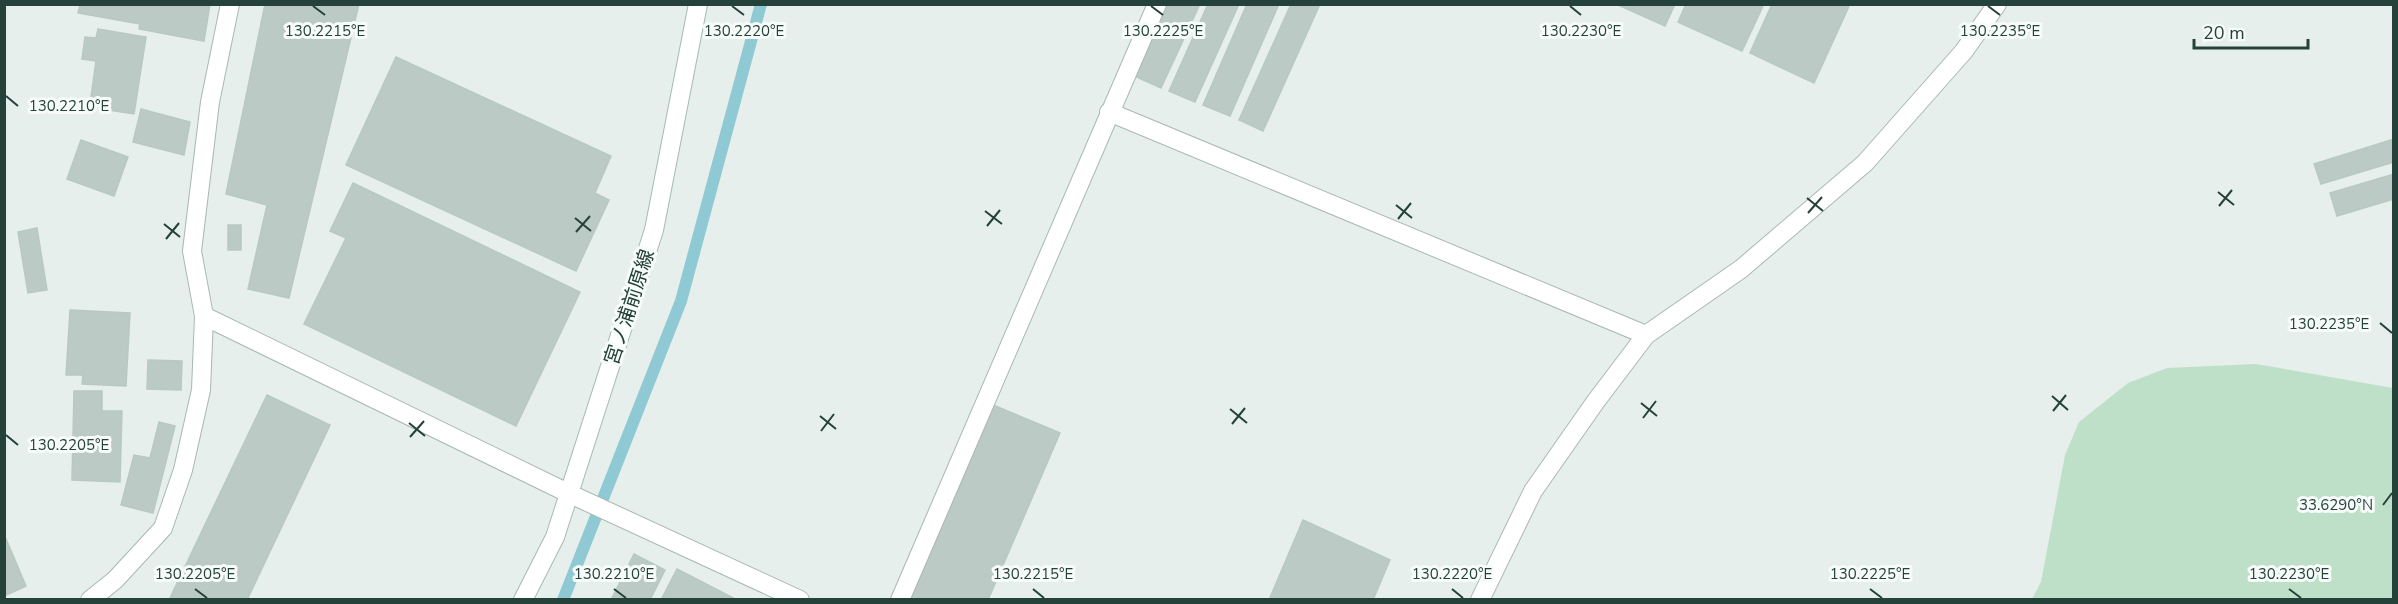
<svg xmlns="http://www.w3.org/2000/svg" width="2398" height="604" font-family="'Nunito Sans','Noto Sans JP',sans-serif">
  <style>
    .green { fill: #bfe0c8 }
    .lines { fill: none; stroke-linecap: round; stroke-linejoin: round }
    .stream { stroke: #8ec9d4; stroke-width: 12 }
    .building { fill: #bbcac4; stroke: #b8c9c2; stroke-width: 1.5 }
    .minor-casing { stroke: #a8b8b2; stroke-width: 20 }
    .secondary-casing { stroke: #a4bbb3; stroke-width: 20 }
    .minor { stroke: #fff; stroke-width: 18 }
    .secondary { stroke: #fff; stroke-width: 18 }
    .ticks { fill: none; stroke: #24423a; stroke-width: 2 }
    .labels { text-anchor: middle; stroke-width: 6; stroke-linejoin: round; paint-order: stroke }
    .street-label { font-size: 20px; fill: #24423a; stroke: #f7fbf9 }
    .ticks-label { font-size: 15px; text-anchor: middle; fill: #24423a; stroke: #f7fbf9; stroke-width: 6; stroke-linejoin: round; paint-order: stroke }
  </style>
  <rect width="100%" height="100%" fill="#e6efeb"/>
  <path class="green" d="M2256 364 2393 388V599H2032L2041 582 2065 455 2079 422 2128 383 2167 368Z"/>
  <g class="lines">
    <path class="stream" d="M563 600 681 301 761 4"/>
  </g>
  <path class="building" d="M80 4H210L204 41 139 29 140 24 78 13Z
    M265 4H359L289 298 248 289 267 205 226 194Z
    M1165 4H1200L1161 88 1132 75Z
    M1208 4H1239L1195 102 1169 91Z
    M1247 4H1279L1230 116 1203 105Z
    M1291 4H1320L1263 131 1239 120Z
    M1616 4H1675L1665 26Z
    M1686 4H1764L1742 51 1678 22Z
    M1772 4H1850L1814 83 1750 53Z
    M98 29 146 37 134 114 101 109 103 99 91 97 96 61 82 59 85 37 96 38Z
    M396 57 611 156 595 193 609 200 576 271 346 165Z
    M141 109 190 122 184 155 133 142Z
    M2394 139V162L2321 184 2314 164Z
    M81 140 128 157 114 196 67 179Z
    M2394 174V199L2337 216 2330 193Z
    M353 183 580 292 516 426 304 324 346 238 330 231Z
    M228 225H241V250H228Z
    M37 228 47 290 28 293 18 232Z
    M70 310 130 313 126 386 82 384 83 375H66Z
    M148 360 182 361 181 390 147 389Z
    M74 391H102V411H122L120 482 72 480Z
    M267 395 330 425 247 600H169Z
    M986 402 1060 433 988 600H901Z
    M159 422 175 426 153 513 121 505 134 455 150 458Z
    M1303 520 1390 560 1373 600H1269Z
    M4 534 26 586 4 596Z
    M634 554 665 570 650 600H611Z
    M677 569 737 600H661Z"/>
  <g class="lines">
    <g class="minor-casing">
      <path id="minor" d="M1109 112 1646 335
        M204 316 568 493 800 600
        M90 600 115 580 163 528 183 470 201 390 204 316 192 251 210 102 230 4
        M900 600 1157 4
        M1480 600 1533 491 1596 401 1646 335 1741 269 1865 163 1964 51 1997 4"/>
    </g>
    <g class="secondary-casing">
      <path id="secondary" d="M523 600 555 537 654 230 698 4"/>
    </g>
    <use href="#minor" class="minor"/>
    <use href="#secondary" class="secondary"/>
  </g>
  <path class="ticks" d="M313 6 325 15M732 6 744 15M1151 6 1163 15M1570 6 1581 15M1988 6 2000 15M6 96 18 106M2218 192 2234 205M1807 198 1823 211M1396 205 1412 218M2219 206 2232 190M985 211 1002 224M1808 213 1822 197M575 218 591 231M1398 219 1411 203M164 224 180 237M987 226 1000 210M576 232 590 216M166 239 179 223M2380 323 2392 333M2052 396 2068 410M1641 403 1657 416M1230 409 1247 423M2053 411 2066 395M820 416 836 429M1643 418 1656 401M409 423 425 436M1232 424 1245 408M821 431 834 414M6 435 18 445M410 437 424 421M2383 505 2392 493M195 589 207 598M614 589 626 598M1033 589 1044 598M1452 589 1463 598M1870 589 1882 598M2289 589 2301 598"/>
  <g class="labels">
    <g class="street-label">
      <text transform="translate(629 307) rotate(-72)" y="7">宮ノ浦前原線</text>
    </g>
  </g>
  <g class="ticks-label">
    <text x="325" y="36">130.2215°E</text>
    <text x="744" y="36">130.2220°E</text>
    <text x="1163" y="36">130.2225°E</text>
    <text x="1581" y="36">130.2230°E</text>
    <text x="2000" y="36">130.2235°E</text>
    <text x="69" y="111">130.2210°E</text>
    <text x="2329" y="329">130.2235°E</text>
    <text x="69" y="450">130.2205°E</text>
    <text x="2336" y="510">33.6290°N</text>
    <text x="195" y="579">130.2205°E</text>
    <text x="614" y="579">130.2210°E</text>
    <text x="1033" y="579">130.2215°E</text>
    <text x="1452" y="579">130.2220°E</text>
    <text x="1870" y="579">130.2225°E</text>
    <text x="2289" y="579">130.2230°E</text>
  </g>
  <rect width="2398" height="604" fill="none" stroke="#24423a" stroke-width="12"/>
  <path d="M2194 39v9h114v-9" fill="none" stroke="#24423a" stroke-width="3"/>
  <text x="2203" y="39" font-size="18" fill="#24423a" stroke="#f7fbf9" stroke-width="4.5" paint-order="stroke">20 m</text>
</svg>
